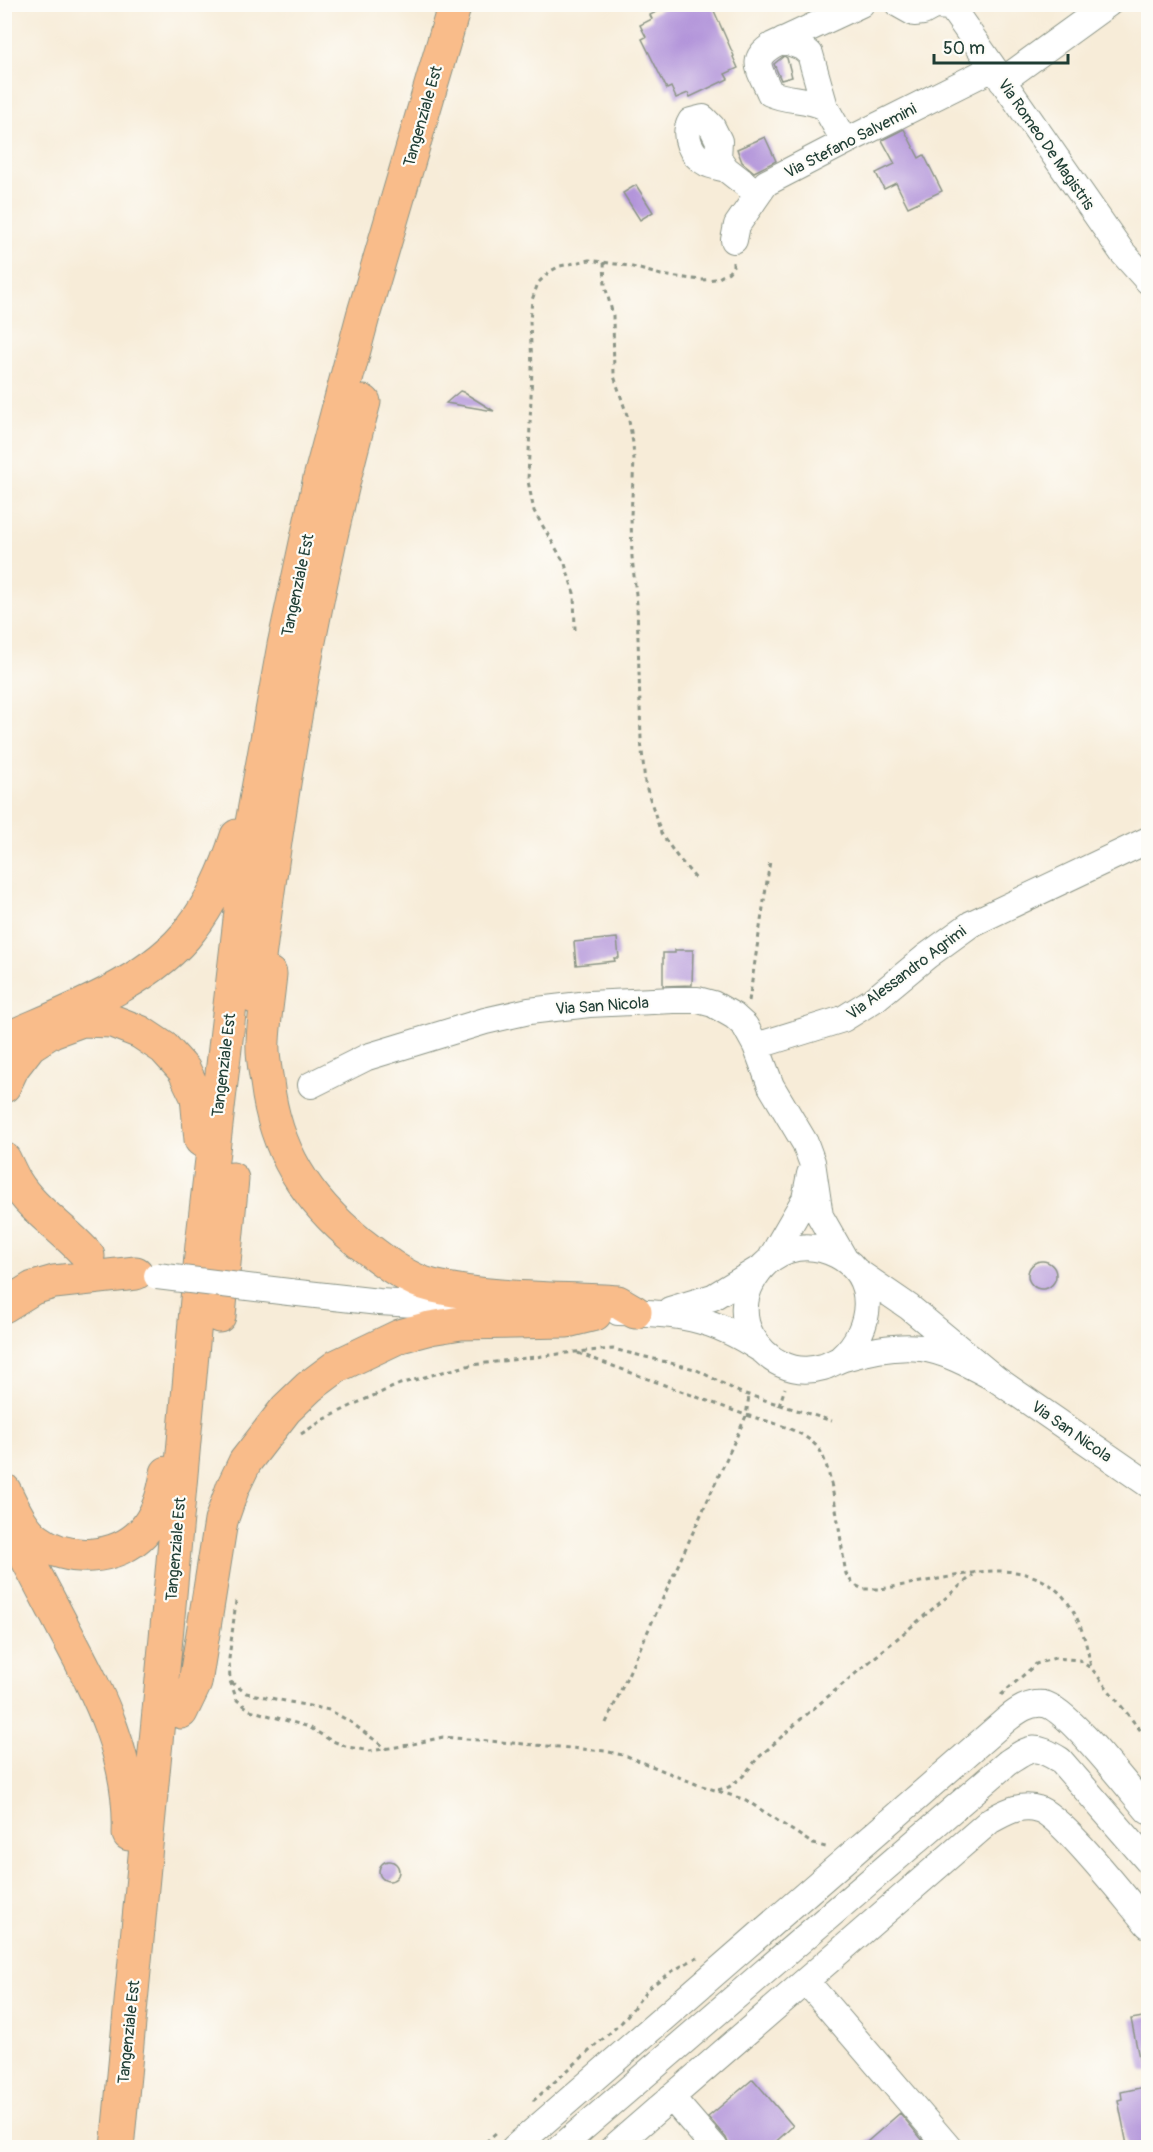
<svg xmlns="http://www.w3.org/2000/svg" width="1153" height="2152" font-family="Pangolin,sans-serif">
  <style>
    .building { fill: #b395da }
    .lines { fill: none; stroke-linecap: round; stroke-linejoin: round }
    .minor-casing { stroke: #8b9486; stroke-width: 28 }
    .highway-casing { stroke: #8b9486; stroke-width: 35 }
    .path { stroke: #8b9486; stroke-width: 3; stroke-dasharray: 4.5 4.5; stroke-linecap: butt }
    .minor { stroke: #fff; stroke-width: 26 }
    .highway { stroke: #f9bc8a; stroke-width: 33 }
    .minor-bridge-casing { stroke: #8b9486; stroke-width: 28; stroke-linecap: butt }
    .minor-bridge { stroke: #fff; stroke-width: 26 }
    .labels { text-anchor: middle; stroke-width: 4.5; stroke-linejoin: round; paint-order: stroke }
    .street-label { font-size: 16px; fill: #1f3d34; stroke: #fdfcf7 }
  </style>
  <rect width="100%" height="100%" fill="#fdfcf7"/>
  <filter id="ink" filterUnits="userSpaceOnUse"><feTurbulence type="fractalNoise" baseFrequency=".0167" numOctaves="2"/><feDisplacementMap in="SourceGraphic" scale="12" xChannelSelector="R" yChannelSelector="G"/><feConvolveMatrix kernelMatrix="1 2 1 2 8 2 1 2 1" color-interpolation-filters="sRGB"/></filter>
  <filter id="wash" filterUnits="userSpaceOnUse"><feTurbulence type="fractalNoise" baseFrequency=".008" numOctaves="4" result="noise"/><feDisplacementMap in="SourceGraphic" scale="24" xChannelSelector="R" yChannelSelector="G"/><feGaussianBlur stdDeviation="1.35" result="paint"/><feColorMatrix in="noise" values="0 0 0 0 0 0 0 0 0 0 0 0 0 0 0 0 0 1.4 0 .05"/><feComposite in="paint" operator="in"/></filter>
  <g filter="url(#wash)">
    <rect width="100%" height="100%" fill="#f7ecd8"/>
    <g id="blocks">
      <path class="building" d="M672 4H711L734 56 733 57 738 68 725 74 728 79 690 97 688 93 676 98 671 87 667 89 642 39 646 37 640 25 652 19 650 15Z
        M784 56 787 58 792 77 781 80 774 64Z
        M904 129 919 158 924 155 942 191 908 207 896 183 884 189 876 173 895 164 882 140Z
        M765 137 776 161 754 172 742 162 737 149Z
        M636 185 653 212 640 220 623 193Z
        M460 391 463 392 494 411 446 403Z
        M617 938 619 958H614L615 961 576 965 574 942Z
        M675 950H693L692 985 663 986V953H675Z
        M1028 1275a14 14 0 1 1 28 0a14 14 0 1 1-28 0Z
        M379 1871a10 10 0 1 1 20 0a10 10 0 1 1-20 0Z
        M1149 2016V2072H1142L1131 2019Z
        M753 2079 793 2126 769 2148H730L726 2138 708 2117Z
        M1149 2086V2148H1132L1131 2144 1127 2145 1118 2100 1122 2099 1121 2092Z
        M900 2113 929 2148H860Z"/>
    </g>
  </g>
  <g filter="url(#ink)">
    <use href="#blocks" fill-opacity="0" stroke="#8b9486" stroke-width="1.5"/>
    <g class="lines">
      <g class="minor-casing">
        <path id="minor" d="M898 4 914 13 923 12 934 6 951 7
          M949 4 1122 252 1148 281
          M783 40 802 47 810 54 825 107 845 142
          M1002 81 1108 4
          M825 107C807 98 788 101 770 93 761 71 748 60 773 45L861 4
          M726 169C719 167 712 166 706 163 691 155 682 136 691 121L703 118 712 127 719 141 718 158 726 169 758 194
          M734 240 737 225 766 183 845 142 993 68
          M756 1046 843 1019 875 999 927 956 971 924 1148 840
          M311 1085 367 1057 485 1021 529 1011 589 1004 674 1000H698L713 1004 734 1016 745 1026 756 1046 771 1086 805 1143 812 1162 820 1216 845 1260
          M771 1258 805 1199 810 1174
          M858 1272 909 1307 996 1379 1148 1484
          M289 1292 379 1302 486 1308
          M670 1310 713 1297 759 1269
          M618 1312C677 1313 710 1316 760 1349
          M841 1358C873 1330 879 1277 837 1255 803 1238 769 1250 752 1282 743 1298 742 1319 751 1335 766 1361 793 1376 823 1367 830 1365 837 1360 844 1358 868 1351 896 1345 921 1348 948 1352 972 1366 996 1379
          M806 1981 949 2148
          M671 2097 715 2148
          M514 2148 1006 1720C1017 1711 1029 1702 1044 1704 1067 1708 1130 1790 1148 1811
          M560 2148 1007 1763C1031 1747 1034 1744 1060 1760L1148 1861
          M613 2148 991 1820C1005 1813 1021 1803 1038 1809 1061 1815 1129 1903 1148 1925"/>
      </g>
      <g class="highway-casing">
        <path id="highway" d="M270 974C268 996 264 1019 263 1041 262 1055 265 1069 267 1082 275 1150 306 1199 359 1242 381 1259 406 1280 433 1286 493 1300 557 1298 618 1302L635 1312
          M254 997C279 796 311 597 364 402
          M4 1040C64 1013 151 983 191 929 212 902 227 868 237 836
          M4 1086 13 1067 30 1045 52 1031 82 1020 112 1021 140 1032 164 1048 184 1070 197 1097 201 1140
          M4 1159C8 1167 11 1174 15 1181 32 1210 66 1230 88 1256
          M4 1306 33 1288 54 1282 136 1273
          M219 1316 232 1179
          M4 1490C13 1507 21 1528 37 1540 67 1563 117 1560 143 1532 157 1516 164 1494 167 1473
          M4 1516C25 1554 45 1593 65 1631 100 1697 132 1757 129 1834
          M181 1712 195 1683 221 1521 233 1487 245 1462 286 1409 309 1387 337 1366 400 1336 430 1328 461 1323 567 1321 595 1314
          M117 2148 167 1627 202 1245 250 834 284 645 320 478 363 316 455 4"/>
      </g>
      <path class="path" d="M604 262 605 286 613 315 614 376 629 421 633 443 634 461 631 515 632 557 637 604 641 740 645 783 661 833 676 855 697 880
        M575 630 574 593 565 564 534 511 528 481 532 368 530 321 532 300 538 283 549 272 560 266 589 260 629 266 661 275 701 280 717 279 729 272 733 266V259
        M749 1001 770 861
        M578 1353C629 1372 681 1391 732 1410 759 1421 800 1425 819 1449 833 1468 841 1547 846 1574L853 1584 863 1589H881L978 1572
        M779 1406 785 1388
        M301 1434 325 1419 357 1403 400 1384 439 1373 471 1365 575 1352 613 1349 695 1369 739 1392 832 1421
        M979 1572C1053 1564 1080 1601 1091 1668
        M236 1601 229 1659 230 1681 237 1700 250 1710 309 1727 330 1740 348 1747 370 1751 409 1745 443 1737 605 1751 627 1756 696 1784 746 1800 813 1844 826 1847
        M231 1682 246 1693 329 1710 349 1721 387 1749
        M1001 1695 1036 1664 1055 1658 1079 1660 1092 1669 1148 1740
        M606 1723 746 1416 749 1396
        M718 1790 729 1787 743 1776 757 1759 800 1720 973 1575
        M533 2101 622 2022 649 1988 669 1973 701 1955
        M479 2148 498 2131"/>
      <use href="#minor" class="minor"/>
      <use href="#highway" class="highway"/>
      <g class="minor-bridge-casing">
        <path id="minor-bridge" d="M157 1276 289 1292"/>
      </g>
      <use href="#minor-bridge" class="minor-bridge"/>
    </g>
  </g>
  <g class="labels">
    <g class="street-label">
      <text transform="translate(422 116) rotate(-74)" y="6">Tangenziale Est</text>
      <text transform="translate(850 140) rotate(-27)" y="6">Via Stefano Salvemini</text>
      <text transform="translate(1047 144) rotate(55)" y="6">Via Romeo De Magistris</text>
      <text transform="translate(297 585) rotate(-78)" y="6">Tangenziale Est</text>
      <text transform="translate(906 972) rotate(-37)" y="6">Via Alessandro Agrimi</text>
      <text transform="translate(602 1005) rotate(-4)" y="6">Via San Nicola</text>
      <text transform="translate(223 1065) rotate(-83)" y="6">Tangenziale Est</text>
      <text transform="translate(1072 1431) rotate(35)" y="6">Via San Nicola</text>
      <text transform="translate(175 1549) rotate(-85)" y="6">Tangenziale Est</text>
      <text transform="translate(128 2032) rotate(-84)" y="6">Tangenziale Est</text>
    </g>
  </g>
  <rect width="1153" height="2152" fill="none" stroke="#fdfcf7" stroke-width="24"/>
  <path d="M934 54v9h134v-9" fill="none" stroke="#1f3d34" stroke-width="3"/>
  <text x="943" y="54" font-size="18" fill="#1f3d34" stroke="#fdfcf7" stroke-width="4.5" paint-order="stroke">50 m</text>
</svg>
